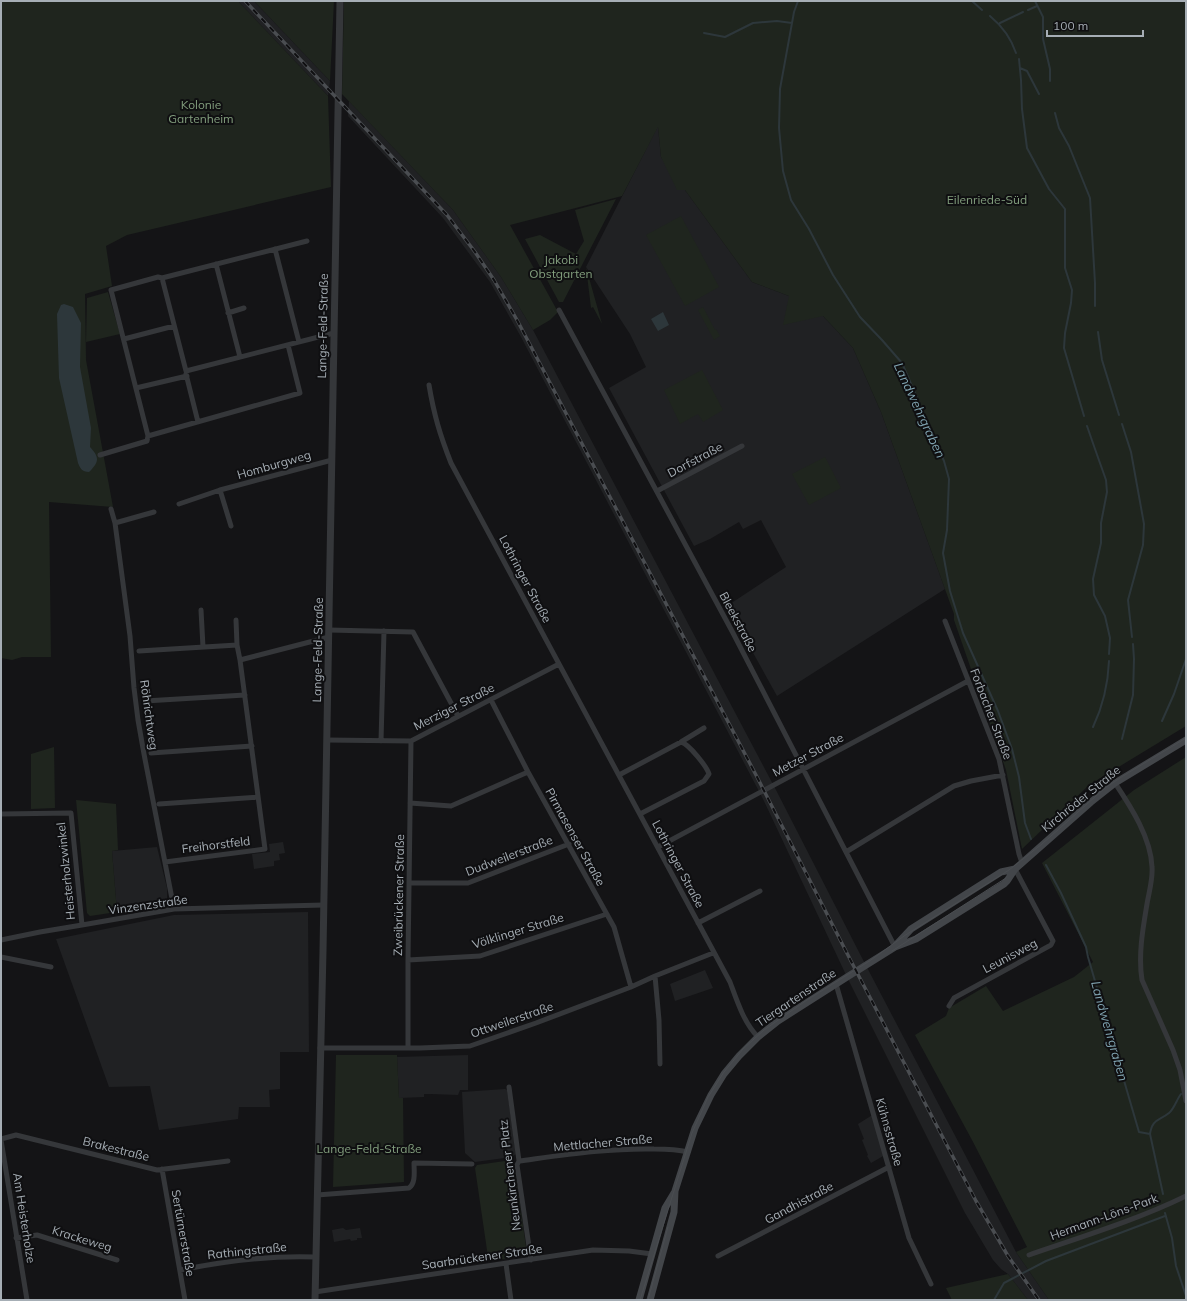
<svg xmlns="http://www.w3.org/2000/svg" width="1187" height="1301" font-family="Mulish,sans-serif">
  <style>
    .built { fill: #202123 }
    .green { fill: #1f251e }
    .water { fill: #2d373b }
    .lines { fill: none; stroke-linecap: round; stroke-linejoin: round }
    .stream { stroke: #2d373b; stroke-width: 2 }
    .minor { stroke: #35373a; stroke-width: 5 }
    .tertiary { stroke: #35373a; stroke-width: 7 }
    .secondary { stroke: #43464a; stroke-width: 7 }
    .tram { stroke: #4a4d51; stroke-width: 1 }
    .rail-casing { stroke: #4a4d51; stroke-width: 3.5 }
    .rail { stroke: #0f0f11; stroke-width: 2; stroke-dasharray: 6; stroke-linecap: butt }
    .labels { text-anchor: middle; stroke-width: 4; stroke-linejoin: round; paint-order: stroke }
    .park-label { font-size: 12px; fill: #839f7e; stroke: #0f0f11 }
    .street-label { font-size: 12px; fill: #a6aeb5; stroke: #0f0f11 }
    .water-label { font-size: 13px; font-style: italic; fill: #7fa2af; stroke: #0f0f11 }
  </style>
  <rect width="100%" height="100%" fill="#141416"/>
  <path class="built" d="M238 1H254L330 81 328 96Z
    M349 101 453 210 501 277 533 330 776 790 861 956 1016 1252 1049 1300H1028L1008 1274 1001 1269 993 1260 965 1213 847 977 763 799 521 337 490 282 443 218 348 116Z
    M658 126 661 157 752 282 789 296 823 316 853 348 881 412 945 589 777 696 727 606 786 567 761 520 743 529 739 522 710 539 694 546 609 388 646 367 630 334 586 267Z
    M283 842 285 853 279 854 280 860 274 861V866L254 869 252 854 270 852 269 844Z
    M157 847 167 888V901L164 905 117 912 112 851Z
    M308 912 309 1052H280V1089L269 1090 270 1107H239L238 1119 159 1130 150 1086 109 1087 56 939 174 915Z
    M705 970 713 988 675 1001 670 984Z
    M468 1055V1090H460L458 1095 431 1094H424V1097L399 1098 397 1057Z
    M505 1089 507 1090 516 1154 512 1157 475 1162 465 1153 462 1092Z
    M874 1114 885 1155 871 1163 867 1156 868 1155 862 1140 864 1139 858 1124Z
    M343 1228 346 1230 360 1228 362 1238H357V1240L351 1241 350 1239 334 1242 332 1230Z"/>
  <path class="green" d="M1 1H238L328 96 331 187 127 235 106 246 112 286 85 294 86 360 113 507 49 502 51 657H22L12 660 1 658Z
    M254 1H334L330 81Z
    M344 1H1186V726L1089 785 1022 849 1006 770 954 620V614L881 412 853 348 823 316 783 325 789 296 752 282 685 190H677L661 157 658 127 622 196 510 225 558 312 550 320 533 330 501 277 453 210 342 94Z
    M616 199 564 300 563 302H559L525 239 540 235 576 254 584 241 575 210Z
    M681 216 719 287 685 306 646 235Z
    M586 267 602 324 593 307 591 308Z
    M108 292 120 334 86 342 87 298Z
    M703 307 715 330 716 329 720 336 714 340 698 310Z
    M702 370 723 410 703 422 698 414 680 424 664 390Z
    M825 457 841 488 809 505 792 474Z
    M54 747 55 808 31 809V754Z
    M1186 757V1300H1049L1016 1252 1027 1247 972 1140 915 1035 946 1016 949 1008 986 986 1003 1011 1074 977 1093 962 1042 863 1134 790Z
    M76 800 116 804 118 850 112 851 117 912 90 916 87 913Z
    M336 1055H397L399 1098H403L404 1182 333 1187Z
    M512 1160 514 1162 527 1254 524 1256 491 1261 488 1257 475 1168 477 1165Z
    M1008 1274 1028 1300H952L946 1288Z"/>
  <path class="water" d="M64 304 73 307 81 323 80 367 91 428 90 447C99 457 100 461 89 472 82 472 80 468 78 463L59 378 57 314 61 305Z
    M663 312 669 325 658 331 651 319Z"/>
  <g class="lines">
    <path class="stream" d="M798 1 794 12 780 89 779 128 783 171 791 200 809 229 833 275 860 317 882 340 902 363 944 461 949 479 947 530 943 553 950 591 963 633 998 711 1012 749 1019 777 1025 823 1031 839
      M972 1 982 10
      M1035 1 1043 17V39L1050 69V81
      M1028 10 1037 6
      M990 16C1002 26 1011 38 1016 53
      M1000 23 1023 12
      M704 33 725 37 753 23 777 21 792 23
      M1019 59 1021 80 1022 109 1027 148 1049 189 1065 209V268L1072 290 1071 303 1065 333 1064 348 1084 416
      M1020 68 1027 71 1039 94
      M1055 113 1059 128 1069 146 1090 198 1095 283V306
      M1098 332 1102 360 1119 415
      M1122 424 1131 452 1144 524 1143 545 1128 600 1132 637
      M1087 426 1095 449 1106 480 1107 492 1101 523V543L1093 579 1094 595 1105 616 1110 638 1109 654
      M1162 721 1174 694 1186 659
      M1093 727C1103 706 1108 685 1109 661
      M1122 739 1133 695 1134 659 1133 644
      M1046 865 1061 893 1086 947 1088 957 1139 1132 1150 1134 1163 1194
      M1150 1134C1152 1119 1159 1121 1169 1113 1174 1109 1177 1099 1181 1094
      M1165 1213 1172 1238 1176 1266 1186 1296
      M994 1300 1004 1283 1046 1261 1165 1216"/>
    <path class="minor" d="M307 241 162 278 186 371 334 333
      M275 249 299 342
      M216 264 240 357
      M559 310 733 633 895 947
      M228 313 244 308
      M124 339 174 326
      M186 374 198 422
      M429 385C434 415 440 435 451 463L730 982C737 1001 744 1023 758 1037
      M136 388 187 376
      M148 436 111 290 158 277 162 278
      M100 455 147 441 148 436 300 393 288 345
      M220 490 231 526
      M657 491 742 446
      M179 504 220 490 332 460
      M111 509 115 523
      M154 512 115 523 130 636 134 688 138 720 144 754 174 909
      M201 610 203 647
      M236 620 237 645
      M945 621 999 759 1019 854 1022 863
      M329 630 413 632 458 716
      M139 651 237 645 240 660
      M491 700 528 772 614 927 631 987
      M145 701 245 695
      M327 740 411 741 559 664
      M381 741 384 631
      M151 753 252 746
      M619 775 681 742 704 728
      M1115 783C1131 807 1151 838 1152 867 1153 879 1149 892 1147 904 1143 928 1138 955 1142 980L1173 1050 1180 1070 1186 1101
      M410 803 451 806 528 772
      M159 804 258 797
      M1 814 71 813 82 925
      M640 814 704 781 709 774C707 767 689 744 681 742
      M658 847 968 681
      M846 852 954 786 971 781 1003 775
      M165 862 265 849 240 660 329 637
      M409 883H468L569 844
      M698 923 760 891
      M1 940 40 932 82 925 174 909 324 905
      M1 957 51 967
      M408 960 480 956 607 914
      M655 976 659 1020 660 1064
      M836 984 909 1238 931 1284
      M949 1006 954 998 1051 945 1053 941 1015 869
      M320 1048H420L470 1046 536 1023 631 987 655 976 713 953
      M408 1048V960L411 741
      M509 1087 519 1161 517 1165 531 1260
      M1 1139 16 1135 157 1170 228 1161
      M1 1140 27 1300
      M519 1161C564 1155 609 1148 654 1149 666 1149 676 1149 688 1152
      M162 1169 185 1300
      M317 1195 409 1188C416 1183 414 1171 414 1163L472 1164
      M16 1238 37 1235 117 1260
      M1029 1255C1081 1237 1137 1220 1186 1196
      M718 1256 889 1167
      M506 1264 511 1300
      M180 1270C225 1261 269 1255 316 1257
      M315 1292 593 1250 629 1251 652 1254"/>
    <path class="tertiary" d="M315 1300 323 951 340 1"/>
    <path class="secondary" d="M896 945 911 929 1001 872 1015 869
      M639 1300 665 1208 674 1193
      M650 1300 674 1212 675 1191 695 1128 711 1095 724 1074 739 1056 758 1037 778 1021 847 977 895 947 916 939 1004 884 1007 881 1015 869 1091 802 1115 783 1186 740"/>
    <path class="tram" d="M892 951 1006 878
      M640 1300 692 1133 708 1097 724 1072 743 1049 764 1030 807 1000 871 960 904 936 1009 870 1042 844 1105 788 1123 776 1186 738
      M648 1300 668 1227"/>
    <g class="rail-casing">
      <path id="rail" d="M245 1 447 215 475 252 494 280 517 320 756 775 852 963 976 1201 1008 1256 1039 1300"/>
    </g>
    <use href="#rail" class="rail"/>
  </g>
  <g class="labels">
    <g class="park-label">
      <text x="201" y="109">Kolonie<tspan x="201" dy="14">Gartenheim</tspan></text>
      <text x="987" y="204">Eilenriede-Süd</text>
      <text x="561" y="264">Jakobi<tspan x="561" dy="14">Obstgarten</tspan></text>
      <text x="369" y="1153">Lange-Feld-Straße</text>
    </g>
    <g class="street-label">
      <text transform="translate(323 326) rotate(-89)" y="4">Lange-Feld-Straße</text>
      <text transform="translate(695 460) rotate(-28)" y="4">Dorfstraße</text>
      <text transform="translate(274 465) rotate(-16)" y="4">Homburgweg</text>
      <text transform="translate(525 579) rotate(62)" y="4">Lothringer Straße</text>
      <text transform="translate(738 622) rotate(62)" y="4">Bleekstraße</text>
      <text transform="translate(318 650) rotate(-89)" y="4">Lange-Feld-Straße</text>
      <text transform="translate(454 707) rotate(-27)" y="4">Merziger Straße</text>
      <text transform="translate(991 714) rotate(69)" y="4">Forbacher Straße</text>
      <text transform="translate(149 715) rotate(82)" y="4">Röhrichtweg</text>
      <text transform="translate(808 755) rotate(-28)" y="4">Metzer Straße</text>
      <text transform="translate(1081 799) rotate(-39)" y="4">Kirchröder Straße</text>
      <text transform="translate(575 837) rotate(61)" y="4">Pirmasenser Straße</text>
      <text transform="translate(216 845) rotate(-7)" y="4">Freihorstfeld</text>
      <text transform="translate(509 856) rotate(-21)" y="4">Dudweilerstraße</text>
      <text transform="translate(678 864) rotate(62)" y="4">Lothringer Straße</text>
      <text transform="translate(66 871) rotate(-96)" y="4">Heisterholzwinkel</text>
      <text transform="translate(399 895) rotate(-89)" y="4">Zweibrückener Straße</text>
      <text transform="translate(148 905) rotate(-8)" y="4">Vinzenzstraße</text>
      <text transform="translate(518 931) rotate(-17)" y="4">Völklinger Straße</text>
      <text transform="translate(1010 956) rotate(-28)" y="4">Leunisweg</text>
      <text transform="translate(796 998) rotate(-34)" y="4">Tiergartenstraße</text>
      <text transform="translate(512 1020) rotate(-19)" y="4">Ottweilerstraße</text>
      <text transform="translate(889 1132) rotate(74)" y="4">Kühnsstraße</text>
      <text transform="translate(603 1143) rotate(-5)" y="4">Mettlacher Straße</text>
      <text transform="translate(116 1149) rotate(14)" y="4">Brakestraße</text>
      <text transform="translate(510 1175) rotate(-97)" y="4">Neunkirchener Platz</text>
      <text transform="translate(799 1203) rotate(-28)" y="4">Gandhistraße</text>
      <text transform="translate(1104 1217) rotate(-20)" y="4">Hermann-Löns-Park</text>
      <text transform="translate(24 1218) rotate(81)" y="4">Am Heisterholze</text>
      <text transform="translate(183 1233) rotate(80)" y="4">Sertürnerstraße</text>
      <text transform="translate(82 1239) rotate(17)" y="4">Krackeweg</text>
      <text transform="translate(247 1251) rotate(-6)" y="4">Rathingstraße</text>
      <text transform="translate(482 1257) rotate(-8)" y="4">Saarbrückener Straße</text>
    </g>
    <g class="water-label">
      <text transform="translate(920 410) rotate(65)" y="5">Landwehrgraben</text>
      <text transform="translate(1110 1031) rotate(74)" y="5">Landwehrgraben</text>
    </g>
  </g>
  <rect width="1187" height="1301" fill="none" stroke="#a6aeb5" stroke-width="4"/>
  <path d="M1047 30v6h96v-6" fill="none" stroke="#a6aeb5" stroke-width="2"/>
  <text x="1053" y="30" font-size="12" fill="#a6aeb5" stroke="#0f0f11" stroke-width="3" paint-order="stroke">100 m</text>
</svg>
